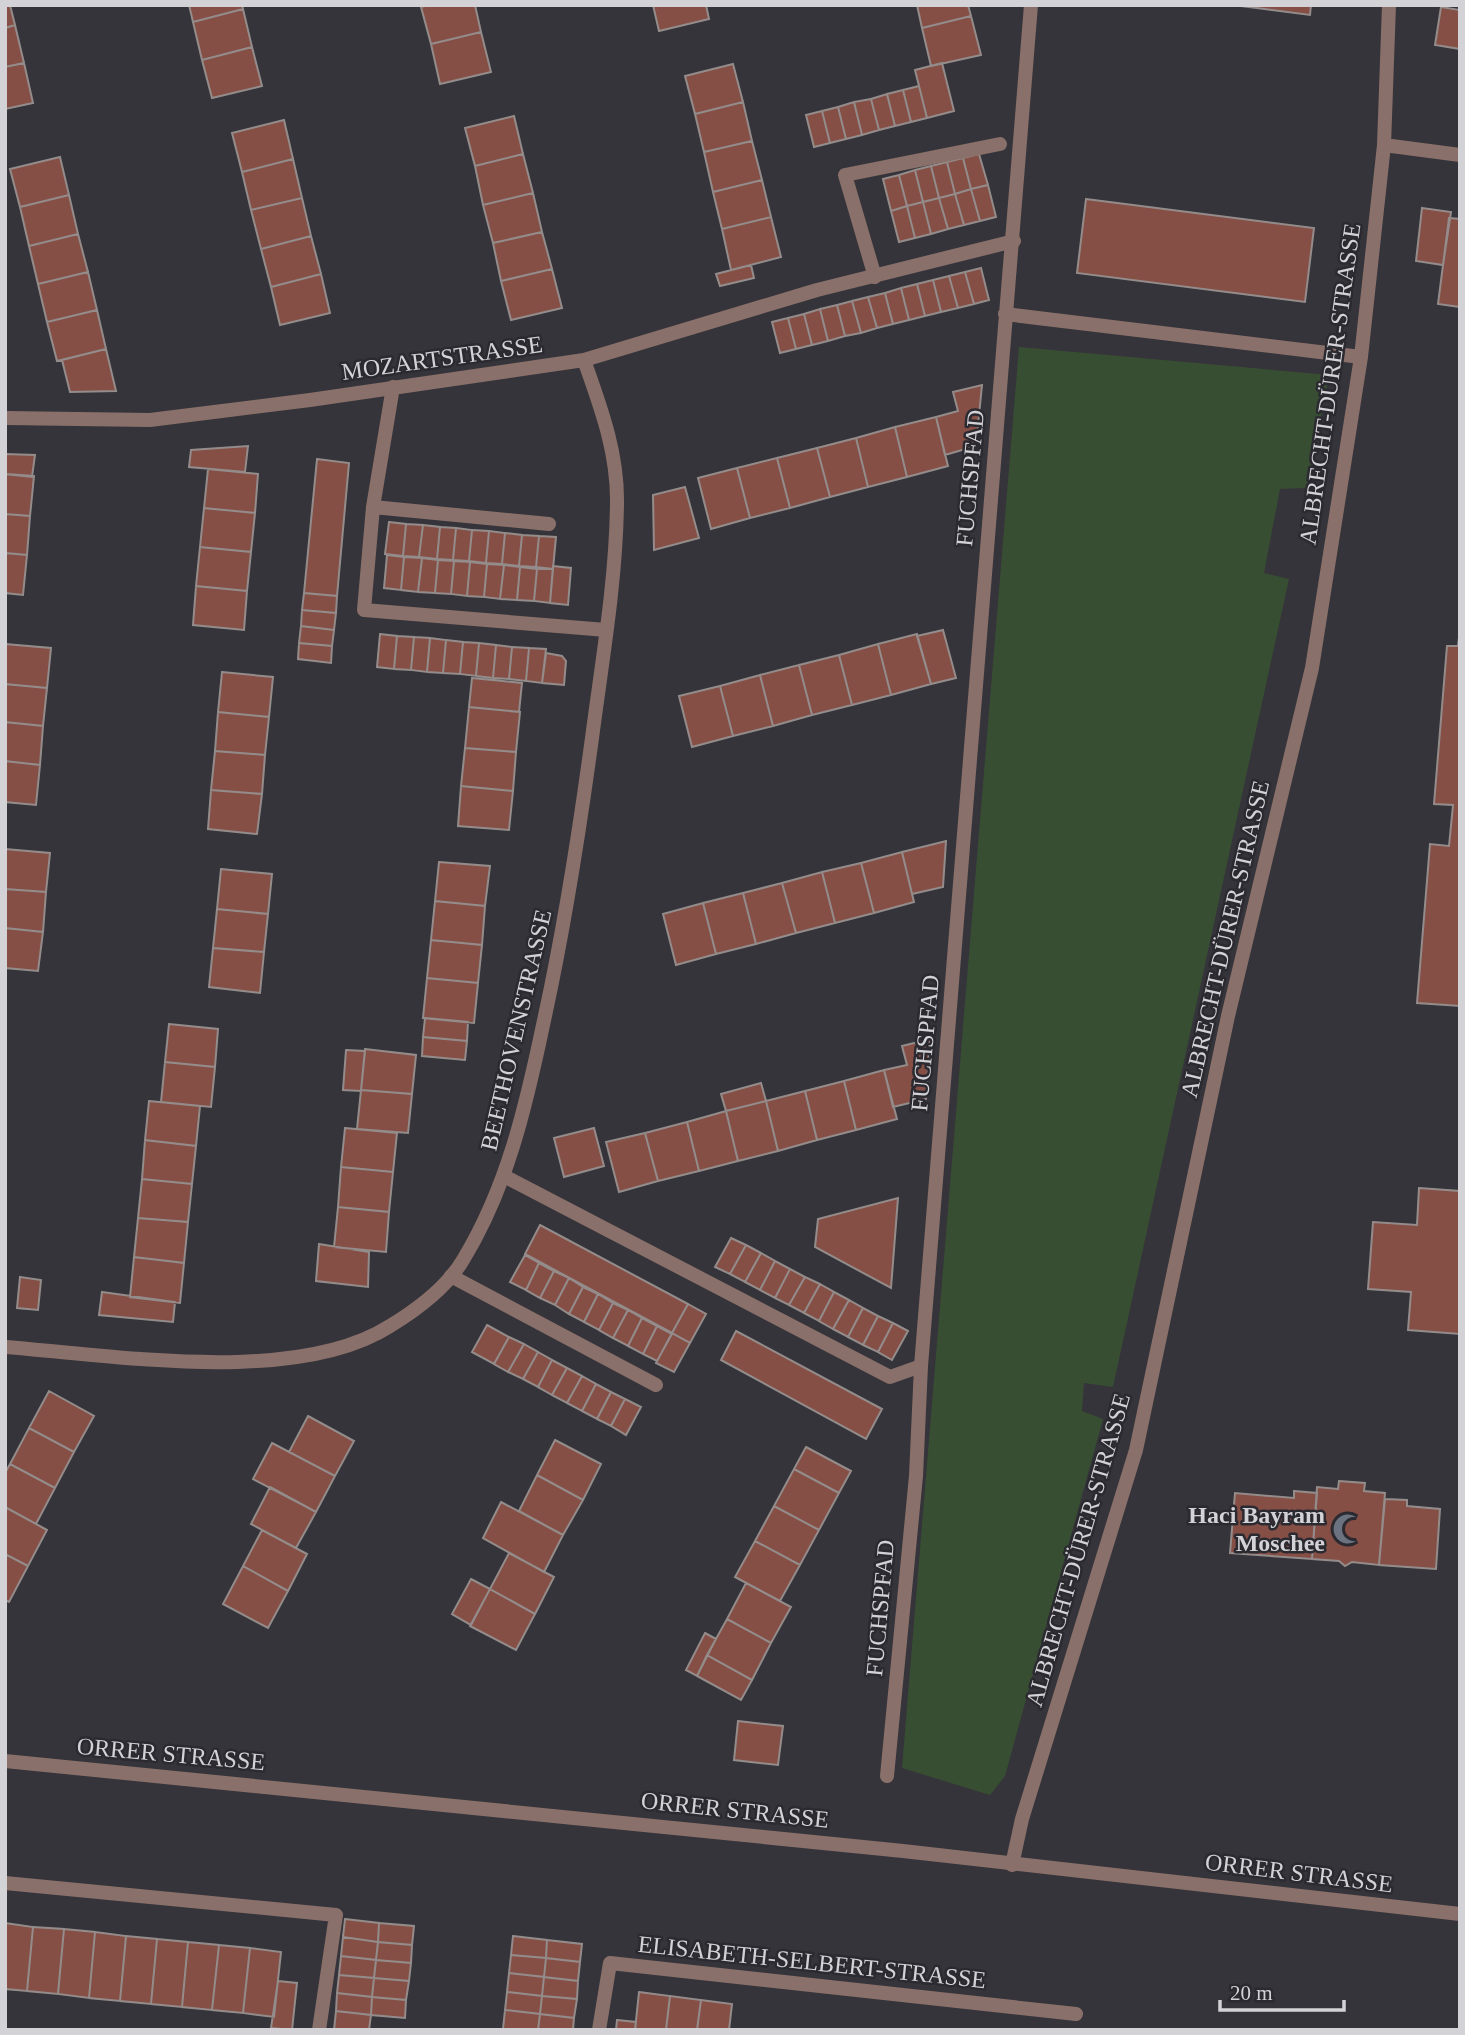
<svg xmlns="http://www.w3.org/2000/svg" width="1465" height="2035" font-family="Georgia,serif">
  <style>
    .green { fill: #384e33 }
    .building { fill: #854f46; stroke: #948c8b; stroke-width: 2 }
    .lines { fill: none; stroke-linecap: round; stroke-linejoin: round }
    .service { stroke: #8a706a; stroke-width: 14 }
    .minor { stroke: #8a706a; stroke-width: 14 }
    .tertiary { stroke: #8a706a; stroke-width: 14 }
    .labels { text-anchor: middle; stroke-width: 5; stroke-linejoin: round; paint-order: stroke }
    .street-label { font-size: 24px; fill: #d3d2d6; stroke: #2b2a30 }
    .poi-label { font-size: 24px; font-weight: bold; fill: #d3d2d6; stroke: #2b2a30; text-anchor: end }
  </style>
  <rect width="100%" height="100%" fill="#35343a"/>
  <path class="green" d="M1019 347 1329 375 1307 488 1280 489 1264 573 1289 579 1113 1387 1084 1383 1082 1411 1103 1419 1005 1776 990 1795 902 1768Z"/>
  <path class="building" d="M5 5H10L15 25 5 28Z
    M189 5H242L243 9 193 22Z
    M428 5H475L481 32 431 44 421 7Z
    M653 5H706L709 19 659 31Z
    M917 5H968L971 16 922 28Z
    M1233 5H1311L1310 15Z
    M1441 7 1460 10V49L1435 45Z
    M243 9 252 47 202 60 193 22Z
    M971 16 981 55 931 66 922 28Z
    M15 25 24 63 5 67V28Z
    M481 32 491 72 440 84 431 44Z
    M252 47 262 86 212 98 202 60Z
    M24 63 33 103 5 109V67Z
    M942 63 954 111 927 118 915 70Z
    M733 64 743 102 695 114 685 76Z
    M919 86 927 118 911 122 903 90Z
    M903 90 911 122 895 126 887 94Z
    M887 94 895 126 879 130 871 99Z
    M871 99 879 130 862 135 854 102Z
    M743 102 752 141 704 152 695 114Z
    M854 102 862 135 846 139 838 107Z
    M838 107 846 139 830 143 822 111Z
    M822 111 830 143 814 147 806 115Z
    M514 116 523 154 475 166 465 128Z
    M284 120 293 159 242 172 232 133Z
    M752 141 762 180 713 192 704 152Z
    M523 154 533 193 483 205 475 166Z
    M979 154 988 185 971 189 963 158Z
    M60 157 69 195 20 207 10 169Z
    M963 158 971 189 955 194 947 162Z
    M293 159 302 198 251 210 242 172Z
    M947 162 955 194 939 198 931 166Z
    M931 166 939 198 923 202 915 170Z
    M915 170 923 202 907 206 899 175Z
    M899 175 907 206 891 211 883 179Z
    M762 180 771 217 722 229 713 192Z
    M988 185 996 217 980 221 971 189Z
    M971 189 980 221 964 225 955 194Z
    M533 193 542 232 493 243 483 205Z
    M955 194 964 225 948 229 939 198Z
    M69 195 78 234 29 246 20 207Z
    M302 198 311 236 261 249 251 210Z
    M939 198 948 229 931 234 923 202Z
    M1086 199 1314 228 1305 302 1077 273Z
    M923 202 931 234 915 238 907 206Z
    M907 206 915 238 899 242 891 211Z
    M1422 208 1451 212 1443 265 1416 261Z
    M771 217 781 257 731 270 722 229Z
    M1449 218 1460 219V307L1438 304Z
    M542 232 552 269 501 281 493 243Z
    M78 234 88 272 38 284 29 246Z
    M311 236 321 274 271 287 261 249Z
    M751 265 754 278 720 286 716 274Z
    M981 268 989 300 974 304 965 272Z
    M552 269 562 308 511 320 501 281Z
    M88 272 97 310 47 322 38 284Z
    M965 272 974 304 958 308 949 276Z
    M321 274 330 313 280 325 271 287Z
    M949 276 958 308 941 312 933 280Z
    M933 280 941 312 925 316 917 284Z
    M917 284 925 316 909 320 901 288Z
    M901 288 909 320 893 324 885 293Z
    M885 293 893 324 877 328 868 297Z
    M868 297 877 328 861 333 852 301Z
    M852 301 861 333 845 336 837 305Z
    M837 305 845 336 828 341 820 309Z
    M820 309 828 341 812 345 804 314Z
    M97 310 106 349 57 361 47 322Z
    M804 314 812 345 796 349 788 318Z
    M788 318 796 349 780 353 772 322Z
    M106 349 116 391 70 392 62 360Z
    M982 385 976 446 945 455 936 417 958 411 953 392Z
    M936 417 948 466 907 477 895 427Z
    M895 427 907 477 868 487 856 438Z
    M856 438 868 487 830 497 817 448Z
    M248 446 245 472 189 467 191 450Z
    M817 448 830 497 790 508 777 458Z
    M5 454 35 455 32 477 5 474Z
    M777 458 790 508 750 518 737 468Z
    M317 459 349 463 337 596 304 593Z
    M737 468 750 518 711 529 698 478Z
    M208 469 258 474 255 513 204 508Z
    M5 474 34 476 30 516 5 514Z
    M685 487 699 538 654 550 653 495Z
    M204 508 255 513 251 552 200 547Z
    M5 514 30 516 27 555 5 553Z
    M389 522 406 524 403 556 385 554Z
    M406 524 423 525 419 557 403 556Z
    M423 525 440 527 437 559 419 557Z
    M440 527 456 528 453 560 437 559Z
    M456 528 472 530 469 561 453 560Z
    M472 530 489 531 486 563 469 561Z
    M489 531 505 533 502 564 486 563Z
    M505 533 522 535 519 566 502 564Z
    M522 535 539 536 536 567 519 566Z
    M539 536 556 537 553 569 536 567Z
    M200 547 251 552 247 591 196 586Z
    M5 553 27 555 23 595 5 593Z
    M387 555 404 557 401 590 384 588Z
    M404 557 422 558 418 592 401 590Z
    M422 558 438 560 435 593 418 592Z
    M438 560 454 561 451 594 435 593Z
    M454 561 470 562 467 596 451 594Z
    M470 562 487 564 484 597 467 596Z
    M487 564 504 565 500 599 484 597Z
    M504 565 520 567 517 600 500 599Z
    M553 566 571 568 568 605 550 603Z
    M520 567 537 569 534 601 517 600Z
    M537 569H553L550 603 534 601Z
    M196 586 247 591 244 630 193 625Z
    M304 593 337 596 336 613 302 610Z
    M302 610 336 613 334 630 301 626Z
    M301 626 334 630 332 646 299 643Z
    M1460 629V1006L1417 1003 1430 844 1449 846 1453 805 1434 804 1447 646H1458Z
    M943 630 956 678 931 684 917 636Z
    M380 634 397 636 394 669 377 667Z
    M917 634 931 684 891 695 878 644Z
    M397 636 414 637 411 670 394 669Z
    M414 637 430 638 427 672 411 670Z
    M430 638 446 640 443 673 427 672Z
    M446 640 463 642 460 674 443 673Z
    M463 642 479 643 476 676 460 674Z
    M299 643 332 646 331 663 298 659Z
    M479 643 496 645 493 678 476 676Z
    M5 644 51 648 47 688 5 684Z
    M878 644 891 695 852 705 839 655Z
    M496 645 512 647 509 679 493 678Z
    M512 647 529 648 526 681 509 679Z
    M529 648 546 649 542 683 526 681Z
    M546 653 562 656 566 661 564 685 542 683Z
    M839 655 852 705 812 715 799 665Z
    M799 665 812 715 773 726 760 675Z
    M222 672 273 677 269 717 218 712Z
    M760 675 773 726 733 736 720 686Z
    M472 678 522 683 519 712 469 707Z
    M5 684 47 688 43 726 5 722Z
    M720 686 733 736 692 747 679 696Z
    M469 707 520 712 516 752 465 748Z
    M218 712 269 717 265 755 215 751Z
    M5 722 43 726 40 765 5 761Z
    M465 748 516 752 513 791 461 786Z
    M215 751 265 755 262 794 211 790Z
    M5 761 40 765 36 805 5 802Z
    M461 786 513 791 509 830 458 826Z
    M211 790 262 794 257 834 208 829Z
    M946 841 943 887 912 894 902 852Z
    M5 849 50 853 46 892 5 889Z
    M902 852 914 902 874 913 861 863Z
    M439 862 490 866 485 906 435 901Z
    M861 863 874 913 835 923 822 872Z
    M221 869 272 874 268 914 217 909Z
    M822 872 835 923 796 933 782 883Z
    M782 883 796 933 756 944 743 893Z
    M5 889 46 892 43 932 5 928Z
    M743 893 756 944 716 954 703 903Z
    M435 901 485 906 482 945 431 940Z
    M703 903 716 954 676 965 663 914Z
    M217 909 268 914 264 952 213 948Z
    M5 928 43 932 38 971 5 968Z
    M431 940 482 945 478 983 427 978Z
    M213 948 264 952 260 993 209 987Z
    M427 978 478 983 474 1023 423 1018Z
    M425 1018 468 1022 467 1041 423 1037Z
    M169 1024 218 1029 215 1067 165 1062Z
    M423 1037 467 1041 465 1060 422 1056Z
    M930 1039 926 1099 893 1107 884 1070 907 1065 902 1046Z
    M365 1049 416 1055 412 1094 361 1090Z
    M346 1050 365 1051 361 1091 343 1090Z
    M165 1062 215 1067 211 1107 161 1102Z
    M884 1070 897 1119 856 1130 844 1081Z
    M844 1081 856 1130 817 1140 805 1091Z
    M761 1083 766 1101 726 1111 721 1094Z
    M361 1090 412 1094 408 1133 357 1129Z
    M805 1091 817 1140 778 1151 766 1101Z
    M149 1101 200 1106 196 1146 145 1140Z
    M766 1101 778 1151 738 1161 726 1111Z
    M726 1111 738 1161 699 1171 687 1122Z
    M687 1122 699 1171 658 1181 645 1133Z
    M345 1128 397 1133 393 1172 341 1167Z
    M594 1128 604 1166 564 1177 554 1138Z
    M645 1133 658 1181 619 1192 606 1142Z
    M145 1140 196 1146 192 1184 142 1179Z
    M341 1167 393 1172 389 1212 338 1207Z
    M142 1179 192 1184 188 1222 138 1218Z
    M1419 1188 1460 1191V1334L1408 1330 1411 1292 1368 1289 1373 1222 1417 1225Z
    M898 1198 891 1288 815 1247 818 1219Z
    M338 1207 389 1212 386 1252 334 1247Z
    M138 1218 188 1222 184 1263 134 1257Z
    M540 1225 688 1304 672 1333 525 1254Z
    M731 1238 746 1245 730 1274 715 1267Z
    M319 1244 369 1252 368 1287 316 1281Z
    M746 1245 761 1253 745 1282 730 1274Z
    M761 1253 775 1261 760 1290 745 1282Z
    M525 1255 539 1263 526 1290 510 1282Z
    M134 1257 184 1263 180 1303 130 1297Z
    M775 1261 790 1269 775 1298 760 1290Z
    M539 1263 554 1271 540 1298 526 1290Z
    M790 1269 805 1277 789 1305 775 1298Z
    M554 1271 569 1278 555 1305 540 1298Z
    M20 1277 41 1280 38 1310 17 1308Z
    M805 1277 820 1284 804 1313 789 1305Z
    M569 1278 583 1287 569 1314 555 1305Z
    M820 1284 834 1292 819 1321 804 1313Z
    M583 1287 598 1294 584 1322 569 1314Z
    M102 1292 175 1302 173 1322 99 1315Z
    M834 1292 849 1300 833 1329 819 1321Z
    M598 1294 613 1303 599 1330 584 1322Z
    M849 1300 863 1308 848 1337 833 1329Z
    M613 1303 628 1310 613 1338 599 1330Z
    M688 1304 706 1314 690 1343 672 1333Z
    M863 1308 878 1316 863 1345 848 1337Z
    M628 1310 642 1318 628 1346 613 1338Z
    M878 1316 893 1323 878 1352 863 1345Z
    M642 1318 657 1326 643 1354 628 1346Z
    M893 1323 908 1331 892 1360 878 1352Z
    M487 1325 509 1337 494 1364 472 1352Z
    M657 1326 672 1334 657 1361 643 1354Z
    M736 1331 882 1409 866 1439 721 1360Z
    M672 1333 690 1343 674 1372 656 1363Z
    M509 1337 524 1344 508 1372 494 1364Z
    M524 1344 538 1352 523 1379 508 1372Z
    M538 1352 552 1360 538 1387 523 1379Z
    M552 1360 567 1368 552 1395 538 1387Z
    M567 1368 582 1376 567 1403 552 1395Z
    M582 1376 596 1384 582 1411 567 1403Z
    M596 1384 611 1392 597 1419 582 1411Z
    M49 1391 94 1416 74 1452 29 1428Z
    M611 1392 625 1399 611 1426 597 1419Z
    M625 1399 641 1407 626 1435 611 1426Z
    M308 1416 354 1441 335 1476 289 1452Z
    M29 1428 74 1452 55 1488 10 1464Z
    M555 1440 601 1464 583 1500 537 1475Z
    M272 1443 335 1476 316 1512 253 1479Z
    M806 1447 851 1471 839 1493 794 1469Z
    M10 1464 55 1488 36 1524 5 1507V1473Z
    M794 1469 839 1493 819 1530 774 1506Z
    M537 1475 583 1500 563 1535 519 1511Z
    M1339 1481 1365 1483 1364 1491 1385 1493 1379 1565 1352 1562 1345 1566 1339 1561 1312 1559 1317 1487 1338 1489Z
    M270 1487 316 1512 296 1548 251 1524Z
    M1294 1491 1317 1493 1312 1559 1230 1553 1235 1493 1294 1498Z
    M1385 1499 1407 1500V1506L1440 1509 1436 1569 1379 1565Z
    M501 1502 563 1535 544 1572 483 1538Z
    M774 1506 819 1530 800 1565 755 1541Z
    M5 1507 47 1530 28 1566 5 1554Z
    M262 1530 307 1554 288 1591 243 1566Z
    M755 1541 800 1565 780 1601 735 1577Z
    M509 1553 554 1577 535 1614 490 1589Z
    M5 1554 28 1566 9 1602 5 1600Z
    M243 1566 288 1591 268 1628 223 1604Z
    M471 1579 490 1589 471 1625 452 1614Z
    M746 1583 791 1607 771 1643 727 1619Z
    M490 1589 535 1614 516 1650 470 1626Z
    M727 1619 771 1643 752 1680 707 1655Z
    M705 1633 716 1639 697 1676 686 1670Z
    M707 1655 752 1680 741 1700 697 1676Z
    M738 1721 783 1726 778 1765 734 1760Z
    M345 1919 379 1923 378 1942 343 1937Z
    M5 1923 33 1927 27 1991 5 1989Z
    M379 1923 414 1926 412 1945 378 1942Z
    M33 1927 64 1929 58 1994 27 1991Z
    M64 1929 95 1932 89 1998 58 1994Z
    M95 1932 126 1936 120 2001 89 1998Z
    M126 1936 157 1939 151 2004 120 2001Z
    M513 1936 547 1940 546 1958 511 1955Z
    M343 1937 378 1942 376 1960 341 1956Z
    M157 1939 188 1942 182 2007 151 2004Z
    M547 1940 582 1944 580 1962 546 1958Z
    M188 1942 219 1945 212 2010 182 2007Z
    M378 1942 412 1945 411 1963 376 1960Z
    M219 1945 250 1948 243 2013 212 2010Z
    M250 1948 281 1952 274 2017 243 2013Z
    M511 1955 546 1958 544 1977 509 1973Z
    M341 1956 376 1960 374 1978 339 1975Z
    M546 1958 580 1962 578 1981 544 1977Z
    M376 1960 411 1963 409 1981 374 1978Z
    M509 1973 544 1977 542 1996 507 1992Z
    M339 1975 374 1978 372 1997 337 1993Z
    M544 1977 578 1981 577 1999 542 1996Z
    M374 1978 409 1981 406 2000 372 1997Z
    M278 1981 297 1983 292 2030 271 2028Z
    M507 1992 542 1996 540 2014 505 2010Z
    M639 1992 670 1996 666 2030H635Z
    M337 1993 372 1997 371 2015 336 2011Z
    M542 1996 577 1999 574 2018 540 2014Z
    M670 1996 701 2000 697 2030H666Z
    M372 1997 406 2000 405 2018 371 2015Z
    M701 2000 732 2004 729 2030H697Z
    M505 2010 540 2014 538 2030 503 2029Z
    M336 2011 371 2015 369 2030H334Z
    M540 2014 574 2018 573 2030H538Z
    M617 2020 636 2022 635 2030H616Z"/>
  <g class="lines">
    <path class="service" d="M875 277 845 175 1000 144
      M393 387 373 507 364 610 606 630
      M373 507 549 524
      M504 1176 890 1377 921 1366
      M451 1276 656 1385
      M5 1883 336 1915 319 2030
      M599 2030 610 1963 1076 2014"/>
    <path class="minor" d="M1384 145 1460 155
      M1005 314 1361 357
      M5 418 150 420 310 400 584 360 817 290 1014 241
      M5 1347C114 1355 296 1386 390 1326 418 1309 447 1287 463 1260 507 1188 526 1106 543 1025 564 930 579 834 592 738 602 661 616 582 617 504 618 453 601 408 584 360
      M887 1776 916 1476 921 1366 1031 5
      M1012 1865 1022 1819 1136 1450 1228 1016 1312 668 1361 357 1384 145 1389 5"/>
    <path class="tertiary" d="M5 1761 903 1851 1460 1914"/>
  </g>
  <defs>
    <g id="mosque-bare" transform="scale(2.415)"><path d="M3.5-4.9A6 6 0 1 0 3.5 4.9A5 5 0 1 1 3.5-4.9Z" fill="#6b7280" stroke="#2b2a30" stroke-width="2.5" paint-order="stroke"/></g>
  </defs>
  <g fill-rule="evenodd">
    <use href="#mosque-bare" x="1348" y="1529"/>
  </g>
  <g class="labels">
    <g class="street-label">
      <text transform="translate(442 358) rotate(-8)" y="8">MOZARTSTRASSE</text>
      <text transform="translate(1330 384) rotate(-82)" y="8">ALBRECHT-DÜRER-STRASSE</text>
      <text transform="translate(970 478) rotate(-85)" y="8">FUCHSPFAD</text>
      <text transform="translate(1225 939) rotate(-77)" y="8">ALBRECHT-DÜRER-STRASSE</text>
      <text transform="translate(516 1030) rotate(-77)" y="8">BEETHOVENSTRASSE</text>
      <text transform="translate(925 1043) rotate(-85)" y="8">FUCHSPFAD</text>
      <text transform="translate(1078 1550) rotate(-74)" y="8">ALBRECHT-DÜRER-STRASSE</text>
      <text transform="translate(880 1608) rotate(-85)" y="8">FUCHSPFAD</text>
      <text transform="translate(171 1754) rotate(5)" y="8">ORRER STRASSE</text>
      <text transform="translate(735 1810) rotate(6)" y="8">ORRER STRASSE</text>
      <text transform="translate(1299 1873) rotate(7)" y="8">ORRER STRASSE</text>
      <text transform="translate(812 1962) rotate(6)" y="8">ELISABETH-SELBERT-STRASSE</text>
    </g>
    <g class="poi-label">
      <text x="1325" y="1523">Haci Bayram<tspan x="1325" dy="28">Moschee</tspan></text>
    </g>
  </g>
  <rect width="1465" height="2035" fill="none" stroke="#d3d2d6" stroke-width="14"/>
  <path d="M1220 2000v10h124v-10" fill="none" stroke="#d3d2d6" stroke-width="3.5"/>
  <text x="1230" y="2000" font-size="21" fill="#d3d2d6" stroke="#2b2a30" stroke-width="5" paint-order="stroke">20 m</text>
</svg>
